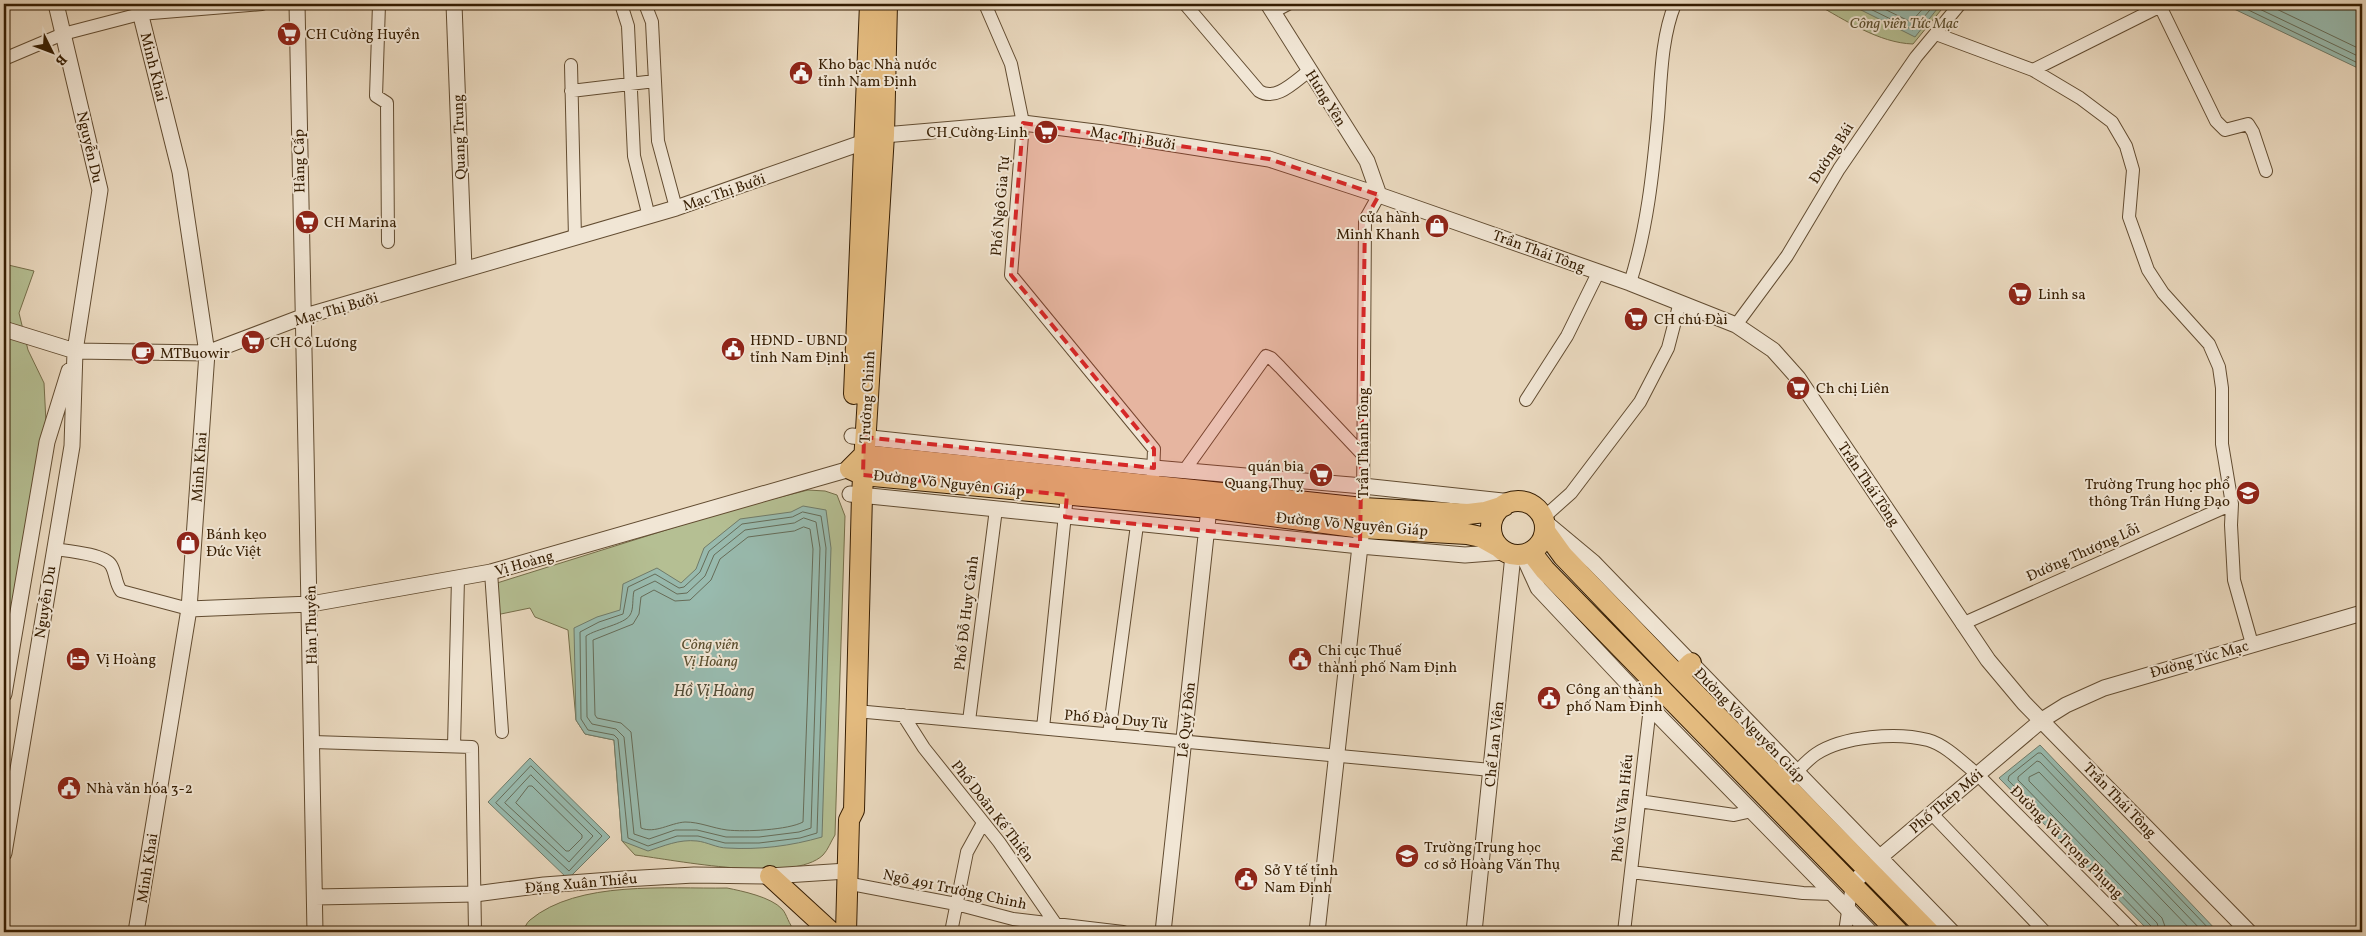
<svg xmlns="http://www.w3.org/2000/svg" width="2366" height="936" font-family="Vollkorn,serif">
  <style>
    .green { fill: #b5bf93; stroke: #756e4a }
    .water { fill: #98baae; stroke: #707b69 }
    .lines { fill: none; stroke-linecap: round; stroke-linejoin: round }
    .shore { stroke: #666c58; stroke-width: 1 }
    .minor-casing { stroke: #624c31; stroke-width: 14 }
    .tertiary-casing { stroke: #624c31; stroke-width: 17 }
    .primary-casing { stroke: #351d02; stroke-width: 22 }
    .minor { stroke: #f1e6d5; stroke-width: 12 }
    .tertiary { stroke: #f1e6d5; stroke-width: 15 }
    .primary { stroke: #e5bc80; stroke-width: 20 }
    .marked { fill: #d62828; fill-opacity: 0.2; stroke: #d62828; stroke-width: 4; stroke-dasharray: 10 6; stroke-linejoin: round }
    .labels { text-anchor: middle; stroke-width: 4; stroke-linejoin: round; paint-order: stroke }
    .park-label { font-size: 15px; font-style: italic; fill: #5b4e2e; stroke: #f1e6d5 }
    .poi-label { font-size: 15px; fill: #351d02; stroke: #f1e6d5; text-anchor: start }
    .street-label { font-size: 15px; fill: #351d02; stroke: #f1e6d5 }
    .water-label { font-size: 16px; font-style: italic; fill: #534c36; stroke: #f1e6d5 }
  </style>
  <rect width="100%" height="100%" fill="#ead9bf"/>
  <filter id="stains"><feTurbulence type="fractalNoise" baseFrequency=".004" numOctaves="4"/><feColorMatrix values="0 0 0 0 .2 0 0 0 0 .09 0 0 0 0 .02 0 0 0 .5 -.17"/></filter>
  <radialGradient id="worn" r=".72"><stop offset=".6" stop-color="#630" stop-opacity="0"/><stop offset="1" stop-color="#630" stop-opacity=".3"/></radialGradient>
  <path class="green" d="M1816 4H1946L1913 44C1879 43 1845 20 1816 4Z
    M4 264 34 271 19 313 28 350 44 383 47 442 4 694Z
    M808 490 825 491 837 495 845 516 835 835C831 841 828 850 823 855 793 884 675 860 635 855L622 841 614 740 585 734 576 720 568 630 535 617 530 608 496 615 497 583 733 509Z
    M727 888C742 891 771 897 782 909 787 914 788 924 796 932H521C525 929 526 923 530 920 578 880 667 889 727 888Z"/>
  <path class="water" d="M1849 4H1941L1915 37Z
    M2231 4H2362V70L2232 8Z
    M803 506 826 510 831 548 822 837C791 846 759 850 727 848 717 848 707 842 697 841 679 839 664 846 648 851L622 841 614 740 585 734 576 720 574 628 597 617 620 610 623 584 657 568 681 583 696 569 704 548 740 519 791 512Z
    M2040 745 2218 932H2150L1999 778Z
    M530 758 610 837 568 879 488 802Z"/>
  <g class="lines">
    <path class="shore" d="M1860 4 1913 30 1935 4
      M1874 4 1911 22 1927 4
      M2236 4 2362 65
      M2249 4 2362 58
      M2266 4 2362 50
      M803 512 821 516 826 548 817 833 800 838 759 843H725L698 836H677L648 846 628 838 618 739 614 735 588 730 581 719 580 632 599 622 623 614 628 587 655 574 679 588 684 587 700 572 709 551 742 524 792 517Z
      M804 518 816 522 820 548 811 828 799 832 759 837H726L697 830H675L649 839 634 834 624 737 616 729 592 724 587 717 586 636C596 629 625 624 630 615 634 609 632 599 634 591L655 581 677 594 687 593 705 576 714 555 745 530 794 523Z
      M804 527 810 529 813 549 803 822C788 830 745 832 727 830 712 828 700 822 685 822 670 823 655 834 641 828L631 732 621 723 597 718 595 715 593 640 633 624 639 614 641 597 654 590 675 601 690 600 711 580 720 559 748 537 794 531Z
      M531 766 602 836 569 871 496 803Z
      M531 775 593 836 569 862 505 803Z
      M529 786H532L582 835V838L569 851H566L516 803Z
      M2153 932 2152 927 2008 780 2009 776 2038 753H2041L2212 932
      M2160 932 2157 923 2018 780V777L2037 761 2040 762 2203 932
      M2167 932 2162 918 2029 781V777L2039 772 2193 932"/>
    <g class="minor-casing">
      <path id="minor" d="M379 4 376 96 387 103 388 242
        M621 4 628 26 634 156 649 217
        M645 4 652 22 658 141 676 208
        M985 4 1011 64 1023 123 1011 275 1154 449 1153 476
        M1185 4 1259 91C1276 102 1295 81 1309 71
        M2160 6 2216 121 2225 130 2248 124 2253 132 2266 171
        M1273 12 1288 4
        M1936 34 2033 70 2080 98 2112 122 2126 146 2133 170 2129 217 2148 270 2163 293 2209 344 2219 367 2222 388V444L2232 504 2231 525 2234 580 2252 644
        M4 59 63 34 140 14 262 4
        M571 65 575 238
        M2033 70 2165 4
        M571 91 655 81
        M1630 283C1647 229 1653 173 1658 117 1661 80 1661 38 1675 4
        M1736 325 1787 256 1839 169 1887 99 1916 57 1960 4
        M1526 400 1567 336 1598 273
        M1184 471 1266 356 1271 358 1280 367 1363 455
        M1363 508 1365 220 1379 195
        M1543 518 1571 493 1640 402 1668 348 1680 302
        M54 549C68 551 104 554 111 565 116 573 115 583 121 591L189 609
        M491 572 502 732
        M1962 624 2232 504
        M856 711 1491 770
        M903 715 924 748 999 842 1057 926
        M969 721 996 509
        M1043 728 1067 495
        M1109 734 1137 525
        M313 742 472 747 475 932
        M454 746 458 578
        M1791 777C1799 770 1807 760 1816 754 1843 736 1897 732 1928 740 1946 745 1963 763 1978 775L2134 932
        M1639 801 1734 815 1752 811
        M1931 813 2045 932
        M1631 872 1803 893 1833 894
        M846 883 956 904 1013 919 1123 932
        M951 932 967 852 983 823
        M1624 932 1650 707 1665 693
        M1845 932 1852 884"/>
    </g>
    <g class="tertiary-casing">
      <path id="tertiary" d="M297 4C302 313 311 623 315 932
        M454 4 464 269
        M1268 4 1367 161 1379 195
        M4 329 75 351 207 353 302 317 676 208 884 135 1023 123 1103 133 1269 159 1379 195 1630 283 1736 325 1773 350 1798 378 1988 660 2024 703 2249 932
        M852 436 1154 468 1363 486 1512 502
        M850 494 1360 546 1465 555 1504 552
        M1545 522 1593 562 1952 932
        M1523 555 1538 588 1650 707 1870 932
        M189 609 311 604 491 572 850 469
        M4 694 47 442 69 371
        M4 853 72 446 75 351 100 190 56 4
        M1852 884 1879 858 2042 720 2066 705 2104 688 2362 613
        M315 897 475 894 544 885 624 879 694 875 770 876 847 871
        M136 932 189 609 207 353 180 172 138 4
        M1163 932 1209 508
        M1317 932 1361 537
        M1474 932 1513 555"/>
    </g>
    <g class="primary-casing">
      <path id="primary" d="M854 394 870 4
        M1491 528a27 27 0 1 1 54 0a27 27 0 1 1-54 0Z
        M1545 531 1563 556 1678 676 1929 932
        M1497 546 1481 537 1467 534 1362 528 1209 508 863 475 850 469 864 455 1363 508 1468 514 1485 512 1504 506
        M1531 552 1545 570 1898 932
        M1678 676 1691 663
        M770 876 831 932
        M846 932 849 820 854 810 862 495 884 135 887 4"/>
    </g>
    <use href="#minor" class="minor"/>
    <use href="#tertiary" class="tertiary"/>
    <use href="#primary" class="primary"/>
  </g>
  <path class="marked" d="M1023 123 1269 159 1379 195 1365 220 1360 546 1065 517 1067 495 863 475 864 437 1154 468V449L1011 275Z"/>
  <defs>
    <g id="supermarket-disc" transform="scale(1.25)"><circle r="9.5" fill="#8f2418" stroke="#f1e6d5"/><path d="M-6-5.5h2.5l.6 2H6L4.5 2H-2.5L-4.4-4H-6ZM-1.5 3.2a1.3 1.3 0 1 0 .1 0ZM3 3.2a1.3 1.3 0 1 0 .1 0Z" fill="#fff"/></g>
    <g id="civic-disc" transform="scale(1.25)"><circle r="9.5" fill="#8f2418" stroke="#f1e6d5"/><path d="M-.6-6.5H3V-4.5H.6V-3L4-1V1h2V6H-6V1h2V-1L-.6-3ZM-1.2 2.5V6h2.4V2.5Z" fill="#fff"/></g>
    <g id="shop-disc" transform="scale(1.25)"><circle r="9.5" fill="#8f2418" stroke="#f1e6d5"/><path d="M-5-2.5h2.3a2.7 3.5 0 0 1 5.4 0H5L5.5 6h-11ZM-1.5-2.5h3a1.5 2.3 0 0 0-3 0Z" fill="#fff"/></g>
    <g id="cafe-disc" transform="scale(1.25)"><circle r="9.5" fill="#8f2418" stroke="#f1e6d5"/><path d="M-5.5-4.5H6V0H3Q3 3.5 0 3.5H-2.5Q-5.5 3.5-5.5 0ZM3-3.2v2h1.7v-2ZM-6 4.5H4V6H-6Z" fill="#fff"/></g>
    <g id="school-disc" transform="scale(1.25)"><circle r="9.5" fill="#8f2418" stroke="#f1e6d5"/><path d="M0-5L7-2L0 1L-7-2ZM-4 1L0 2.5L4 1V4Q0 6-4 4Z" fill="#fff"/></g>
    <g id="hotel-disc" transform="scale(1.25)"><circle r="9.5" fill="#8f2418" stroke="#f1e6d5"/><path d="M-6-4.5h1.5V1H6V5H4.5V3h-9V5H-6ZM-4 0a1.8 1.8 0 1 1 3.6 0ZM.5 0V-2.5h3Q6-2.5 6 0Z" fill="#fff"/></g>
  </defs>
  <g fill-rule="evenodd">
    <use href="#supermarket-disc" x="289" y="34"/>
    <use href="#civic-disc" x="801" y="73"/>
    <use href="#supermarket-disc" x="1046" y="132"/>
    <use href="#supermarket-disc" x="307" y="222"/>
    <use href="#shop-disc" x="1437" y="226"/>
    <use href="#supermarket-disc" x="2020" y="294"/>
    <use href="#supermarket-disc" x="1636" y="319"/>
    <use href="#supermarket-disc" x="253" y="342"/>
    <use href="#civic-disc" x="733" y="349"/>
    <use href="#cafe-disc" x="143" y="353"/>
    <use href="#supermarket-disc" x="1798" y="388"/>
    <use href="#supermarket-disc" x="1321" y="475"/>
    <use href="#school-disc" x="2248" y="493"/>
    <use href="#shop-disc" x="188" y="543"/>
    <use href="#hotel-disc" x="78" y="659"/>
    <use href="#civic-disc" x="1300" y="659"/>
    <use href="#civic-disc" x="1549" y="698"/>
    <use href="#civic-disc" x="69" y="788"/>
    <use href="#school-disc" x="1407" y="856"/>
    <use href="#civic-disc" x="1246" y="879"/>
  </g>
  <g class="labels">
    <g class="park-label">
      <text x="1904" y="28">Công viên Tức Mạc</text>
      <text x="710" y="649">Công viên<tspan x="710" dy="17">Vị Hoàng</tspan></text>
    </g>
    <g class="poi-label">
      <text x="306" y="39">CH Cường Huyền</text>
      <text x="818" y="69">Kho bạc Nhà nước<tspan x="818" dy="17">tỉnh Nam Định</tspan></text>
      <text x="1028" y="137" text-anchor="end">CH Cường Linh</text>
      <text x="1420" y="222" text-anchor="end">cửa hành<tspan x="1420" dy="17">Minh Khanh</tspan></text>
      <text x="324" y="227">CH Marina</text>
      <text x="2038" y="299">Linh sa</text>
      <text x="1654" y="324">CH chú Đài</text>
      <text x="750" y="345">HĐND - UBND<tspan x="750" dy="17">tỉnh Nam Định</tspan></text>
      <text x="270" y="347">CH Cô Lương</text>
      <text x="160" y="358">MTBuowir</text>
      <text x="1816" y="393">Ch chị Liên</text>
      <text x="1304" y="471" text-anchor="end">quán bia<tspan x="1304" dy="17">Quang Thuỵ</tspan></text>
      <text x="2230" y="489" text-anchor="end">Trường Trung học phổ<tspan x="2230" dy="17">thông Trần Hưng Đạo</tspan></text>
      <text x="206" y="539">Bánh kẹo<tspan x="206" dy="17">Đức Việt</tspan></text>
      <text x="1318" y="655">Chi cục Thuế<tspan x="1318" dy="17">thành phố Nam Định</tspan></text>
      <text x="96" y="664">Vị Hoàng</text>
      <text x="1566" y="694">Công an thành<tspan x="1566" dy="17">phố Nam Định</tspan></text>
      <text x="86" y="793">Nhà văn hóa 3-2</text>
      <text x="1424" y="852">Trường Trung học<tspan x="1424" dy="17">cơ sở Hoàng Văn Thụ</tspan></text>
      <text x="1264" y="875">Sở Y tế tỉnh<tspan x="1264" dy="17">Nam Định</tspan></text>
    </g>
    <g class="street-label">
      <text transform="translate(154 67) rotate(76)" y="5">Minh Khai</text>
      <text transform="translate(1326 98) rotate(58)" y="5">Hưng Yên</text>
      <text transform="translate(459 137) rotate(-92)" y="5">Quang Trung</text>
      <text transform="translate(1133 138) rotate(9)" y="5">Mạc Thị Bưởi</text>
      <text transform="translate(90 147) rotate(77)" y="5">Nguyễn Du</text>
      <text transform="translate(1831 153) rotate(-57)" y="5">Đường Bái</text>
      <text transform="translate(299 161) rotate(-91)" y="5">Hàng Cấp</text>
      <text transform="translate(724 192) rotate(-19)" y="5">Mạc Thị Bưởi</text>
      <text transform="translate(1000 206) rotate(-85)" y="5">Phố Ngô Gia Tự</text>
      <text transform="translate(1539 251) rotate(20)" y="5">Trần Thái Tông</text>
      <text transform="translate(336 309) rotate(-16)" y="5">Mạc Thị Bưởi</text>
      <text transform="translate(867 397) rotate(-87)" y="5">Trường Chinh</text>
      <text transform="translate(1363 443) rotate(-90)" y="5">Trần Thánh Tông</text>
      <text transform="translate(199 467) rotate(-86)" y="5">Minh Khai</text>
      <text transform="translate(949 483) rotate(6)" y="5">Đường Võ Nguyên Giáp</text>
      <text transform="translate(1869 484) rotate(56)" y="5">Trần Thái Tông</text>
      <text transform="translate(1352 524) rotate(5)" y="5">Đường Võ Nguyên Giáp</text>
      <text transform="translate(2083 552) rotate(-24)" y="5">Đường Thượng Lỗi</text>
      <text transform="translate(524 563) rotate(-16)" y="5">Vị Hoàng</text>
      <text transform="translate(45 602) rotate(-81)" y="5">Nguyễn Du</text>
      <text transform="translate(966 613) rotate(-83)" y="5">Phố Đỗ Huy Cảnh</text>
      <text transform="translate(311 625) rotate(-91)" y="5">Hàn Thuyên</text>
      <text transform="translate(2199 659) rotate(-16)" y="5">Đường Tức Mạc</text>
      <text transform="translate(1116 719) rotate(5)" y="5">Phố Đào Duy Từ</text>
      <text transform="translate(1186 720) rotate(-84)" y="5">Lê Quý Đôn</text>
      <text transform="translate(1750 725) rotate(46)" y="5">Đường Võ Nguyên Giáp</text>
      <text transform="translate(1494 744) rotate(-84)" y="5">Chế Lan Viên</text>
      <text transform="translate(2120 800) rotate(46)" y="5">Trần Thái Tông</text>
      <text transform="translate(1946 801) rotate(-40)" y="5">Phố Thép Mới</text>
      <text transform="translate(1622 808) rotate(-84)" y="5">Phố Vũ Văn Hiếu</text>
      <text transform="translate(993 811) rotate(52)" y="5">Phố Doãn Kế Thiện</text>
      <text transform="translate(2067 842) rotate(45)" y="5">Đường Vũ Trọng Phụng</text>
      <text transform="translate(147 868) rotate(-81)" y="5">Minh Khai</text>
      <text transform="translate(581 883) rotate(-5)" y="5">Đặng Xuân Thiều</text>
      <text transform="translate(955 889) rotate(12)" y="5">Ngõ 491 Trường Chinh</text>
    </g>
    <g class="water-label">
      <text x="714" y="696">Hồ Vị Hoàng</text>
    </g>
  </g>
  <rect width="2366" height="936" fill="none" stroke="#ead9bf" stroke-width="20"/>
  <rect x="5" y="5" width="2356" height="926" fill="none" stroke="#351d02" stroke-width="2.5"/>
  <rect x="10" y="10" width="2346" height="916" fill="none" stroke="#351d02"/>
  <g transform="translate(52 52) rotate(132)" stroke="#f1e6d5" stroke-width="4" paint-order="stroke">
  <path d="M0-4L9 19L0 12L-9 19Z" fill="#351d02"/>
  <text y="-8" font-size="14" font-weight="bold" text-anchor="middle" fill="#351d02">B</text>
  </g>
  <rect width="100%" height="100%" filter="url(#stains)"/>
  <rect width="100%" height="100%" fill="url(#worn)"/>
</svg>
